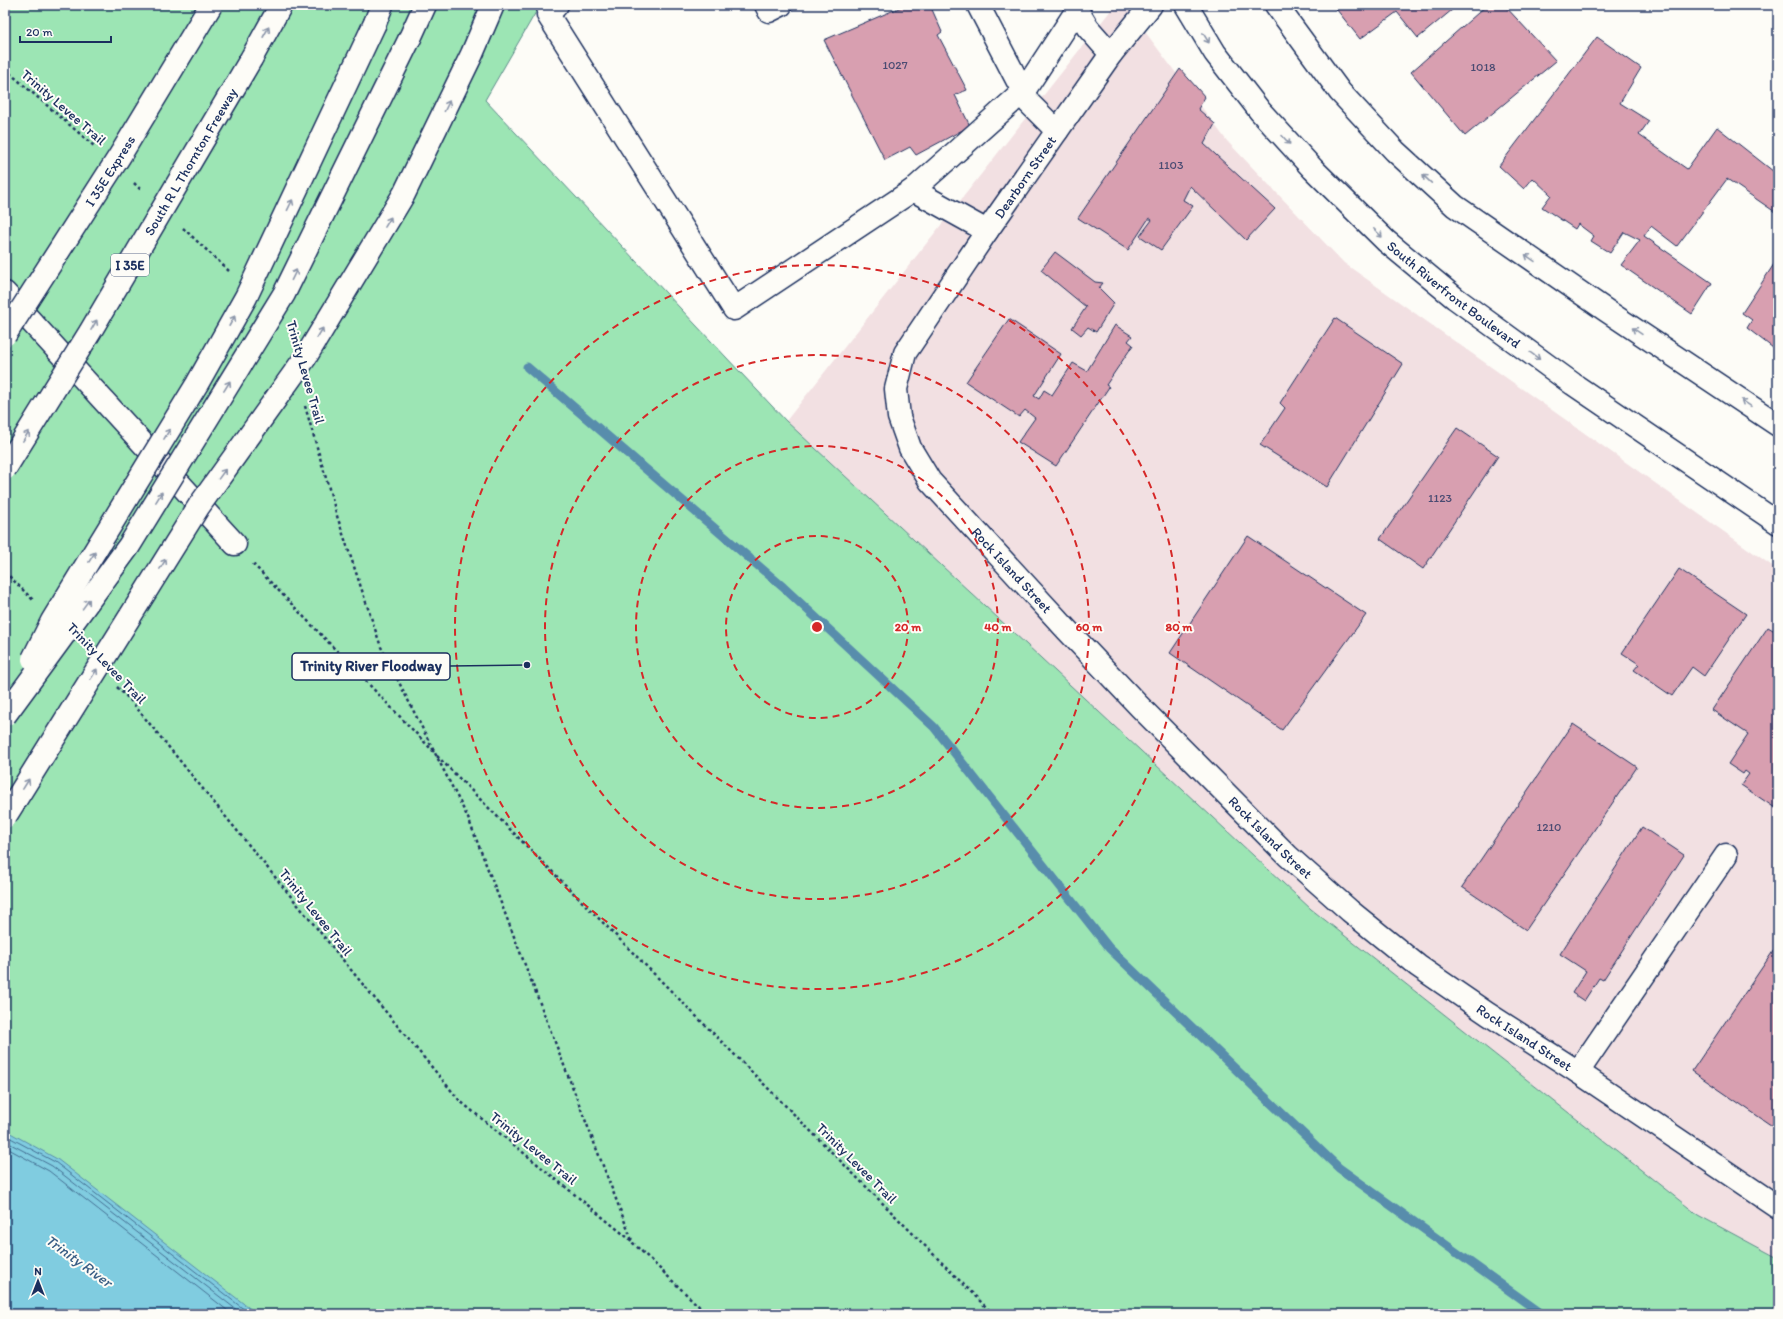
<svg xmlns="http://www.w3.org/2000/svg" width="1783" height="1319" font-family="Itim,sans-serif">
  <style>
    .built { fill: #f2e0e2 }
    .green { fill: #9ce5b4; stroke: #5c8a89 }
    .water { fill: #80cce0; stroke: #588dac }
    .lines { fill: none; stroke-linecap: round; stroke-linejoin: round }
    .shore { stroke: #436e92; stroke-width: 1 }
    .stream { stroke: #588dac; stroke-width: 9 }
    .building { fill: #d89fb0; stroke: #1b2f5e }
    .minor-casing { stroke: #1b2f5e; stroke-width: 25 }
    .major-casing { stroke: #1b2f5e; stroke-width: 25 }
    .highway-casing { stroke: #1b2f5e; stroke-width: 25 }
    .path { stroke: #1b2f5e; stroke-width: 2.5; stroke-dasharray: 3 3; stroke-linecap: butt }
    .minor { stroke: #fdfcf7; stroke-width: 22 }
    .major { stroke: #fdfcf7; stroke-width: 22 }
    .highway { stroke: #fdfcf7; stroke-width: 22 }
    .highway-bridge-casing { stroke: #1b2f5e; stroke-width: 25; stroke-linecap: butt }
    .highway-bridge { stroke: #fdfcf7; stroke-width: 22 }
    .oneway { stroke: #8c96aa }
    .ring { fill: none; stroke: #d62828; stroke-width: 2; stroke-dasharray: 7 5 }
    .labels { text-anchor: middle; stroke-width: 4; stroke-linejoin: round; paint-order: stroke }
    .number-label { font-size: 12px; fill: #4a4b72 }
    .shield { fill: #fdfcf7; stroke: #5f6c8c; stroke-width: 1 }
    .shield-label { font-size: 13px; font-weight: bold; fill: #1b2f5e }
    .street-label { font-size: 14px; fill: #1b2f5e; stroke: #fdfcf7 }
    .water-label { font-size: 15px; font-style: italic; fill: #395e85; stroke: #fdfcf7 }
    .centre { fill: #d62828; stroke: #fdfcf7; stroke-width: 2 }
    .ring-label { font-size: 12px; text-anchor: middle; font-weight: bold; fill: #d62828; stroke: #fdfcf7; stroke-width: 4; stroke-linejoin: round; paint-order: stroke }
    .leader { fill: none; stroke: #1b2f5e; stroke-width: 1.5 }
    .callout-dot { fill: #1b2f5e; stroke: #fdfcf7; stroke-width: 1.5 }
    .callout { fill: #fdfcf7; stroke: #1b2f5e; stroke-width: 1.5 }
    .callout-label { font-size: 15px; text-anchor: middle; font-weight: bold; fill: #1b2f5e }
  </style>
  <rect width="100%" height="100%" fill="#fdfcf7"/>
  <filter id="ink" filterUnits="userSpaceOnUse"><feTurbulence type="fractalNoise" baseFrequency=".025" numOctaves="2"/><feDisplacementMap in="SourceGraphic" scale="8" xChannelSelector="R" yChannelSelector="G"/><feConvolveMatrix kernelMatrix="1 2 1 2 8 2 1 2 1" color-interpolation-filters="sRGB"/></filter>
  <g filter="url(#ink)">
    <path class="built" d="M1115 5H1125L1227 141 1344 263 1778 570V1258L1698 1215 1311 909 786 421Z"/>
    <path class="green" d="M5 5H540L485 100 786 421 1311 909 1698 1215 1778 1258V1314H5Z"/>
    <path class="water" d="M5 1130 57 1159 257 1314H7L5 1312Z"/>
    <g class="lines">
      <path class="shore" d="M5 1135 55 1162 250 1314
        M5 1141 52 1166 242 1314
        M5 1147 49 1171 232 1314"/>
      <path class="stream" d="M527 367 783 587 934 727 1109 948 1339 1168 1542 1314"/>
    </g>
    <path class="building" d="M906 5H930L942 32 938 35 967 90 955 95 970 126 916 155 910 147 885 160 824 40Z
      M1333 5H1458L1418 38 1397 12 1360 39Z
      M1487 5H1504L1556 61 1465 136 1411 72Z
      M1597 37 1641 68 1620 103 1649 121 1639 135 1687 169 1717 127 1778 175V214L1727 179 1677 246 1651 226 1644 236 1712 283 1692 314 1621 265 1640 240 1624 232 1610 253 1591 241 1594 236 1578 224 1575 229 1542 207 1551 195 1533 178 1524 189 1499 166Z
      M1180 69 1205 97 1198 109 1215 124 1204 144 1275 209 1246 240 1190 186 1183 200 1193 206 1161 250 1140 236 1152 220 1149 218 1128 250 1078 218Z
      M1055 252 1095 282 1103 283 1099 288 1114 303 1096 332 1088 327 1081 335 1072 328 1086 307 1041 270Z
      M1778 258V342L1773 348 1747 328 1752 320 1742 313Z
      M1335 318 1403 364 1327 487 1260 445 1285 408 1280 403Z
      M1009 319 1061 354 1034 396 1039 399 1044 390 1052 395 1073 363 1087 371 1115 325 1132 336 1128 341 1133 345 1106 385 1109 387 1056 466 1018 442 1035 418 1025 410 1019 417 966 382Z
      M1457 428 1498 456 1423 569 1380 539Z
      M1248 536 1366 615 1282 730 1170 653Z
      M1679 569 1746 614 1704 676 1692 667 1672 696 1634 670 1639 664 1622 653Z
      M1768 627 1778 633V810L1741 785 1749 774 1745 771 1743 774 1728 764 1748 734 1712 710Z
      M1573 724 1637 767 1526 930 1462 887Z
      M1642 827 1684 855 1603 980 1599 978 1584 1001 1572 993 1586 971 1560 954Z
      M1778 944V1130L1692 1071Z"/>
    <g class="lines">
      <g class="minor-casing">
        <g id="minor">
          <path d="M557 5 548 15 734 309 913 190 987 231"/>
          <path d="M766 5 769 11 781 5"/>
          <path d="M978 5 1029 103 1057 131"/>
          <path id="s1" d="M1151 5 1111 54 987 231 905 353 896 389 899 417 910 448 930 481 1067 630 1139 706 1288 856 1350 911 1418 966 1488 1014 1578 1072 1778 1207"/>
          <path d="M1077 10 1088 28 1111 54"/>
          <path d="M913 190 1024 91 1077 10 1075 5"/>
          <path d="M5 293 235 544"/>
          <path d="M1578 1072 1726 855"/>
        </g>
      </g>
      <g class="major-casing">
        <g id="major">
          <path id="s2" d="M1186 5 1215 53 1260 111 1313 169 1386 241 1455 298 1573 384 1778 523"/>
          <path d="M1276 5 1340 92 1395 151 1455 206 1607 311 1778 425"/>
        </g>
      </g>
      <g class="highway-casing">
        <path id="highway" d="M375 23 382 5
          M410 38 425 5
          M251 59 281 5"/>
      </g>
      <path class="path" d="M5 69 94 146
        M134 183 142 191
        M183 228 229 271
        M305 406 337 516 381 647 468 818 633 1243 707 1314
        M253 564 434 752
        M5 572 33 600
        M117 687 131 701 356 976 460 1101 633 1242
        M437 756 993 1314"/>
      <use href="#minor" class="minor"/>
      <use href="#major" class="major"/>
      <use href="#highway" class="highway"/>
      <g class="highway-bridge-casing">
        <g id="highway-bridge">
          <path id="s3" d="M5 335 119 157 211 5"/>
          <path id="s4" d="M5 469 90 332 251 59"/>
          <path d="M33 659 52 621 197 384 246 297 375 23"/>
          <path d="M5 715 129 546 284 294 410 38"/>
          <path d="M5 817 199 506 305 358 404 194 472 54 493 5"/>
        </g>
      </g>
      <use href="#highway-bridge" class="highway-bridge"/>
    </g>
    <defs><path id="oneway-shaft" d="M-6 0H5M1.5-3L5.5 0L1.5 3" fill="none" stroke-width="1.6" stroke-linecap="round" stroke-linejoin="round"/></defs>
    <g class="oneway">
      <use href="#oneway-shaft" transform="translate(266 32) rotate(-61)"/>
      <use href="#oneway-shaft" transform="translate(1206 38) rotate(58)"/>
      <use href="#oneway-shaft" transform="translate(447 106) rotate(-64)"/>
      <use href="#oneway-shaft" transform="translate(1286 140) rotate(48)"/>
      <use href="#oneway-shaft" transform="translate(1427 179) rotate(-137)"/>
      <use href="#oneway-shaft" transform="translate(290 205) rotate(-64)"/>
      <use href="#oneway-shaft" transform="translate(388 222) rotate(-59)"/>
      <use href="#oneway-shaft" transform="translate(1378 233) rotate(45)"/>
      <use href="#oneway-shaft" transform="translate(1530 258) rotate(-145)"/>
      <use href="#oneway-shaft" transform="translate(294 275) rotate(-64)"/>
      <use href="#oneway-shaft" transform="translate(232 321) rotate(-61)"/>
      <use href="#oneway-shaft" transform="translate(94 325) rotate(-60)"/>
      <use href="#oneway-shaft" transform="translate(1637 331) rotate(-146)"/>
      <use href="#oneway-shaft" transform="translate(320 333) rotate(-59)"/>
      <use href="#oneway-shaft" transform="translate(1535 356) rotate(36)"/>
      <use href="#oneway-shaft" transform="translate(227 386) rotate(-58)"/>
      <use href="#oneway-shaft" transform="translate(1746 403) rotate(-146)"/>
      <use href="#oneway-shaft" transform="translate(167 434) rotate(-59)"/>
      <use href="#oneway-shaft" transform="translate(26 436) rotate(-58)"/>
      <use href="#oneway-shaft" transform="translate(222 474) rotate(-54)"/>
      <use href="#oneway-shaft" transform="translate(159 497) rotate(-58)"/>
      <use href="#oneway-shaft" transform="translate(92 557) rotate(-58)"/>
      <use href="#oneway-shaft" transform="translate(163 564) rotate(-58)"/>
      <use href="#oneway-shaft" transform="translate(86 604) rotate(-54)"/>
      <use href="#oneway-shaft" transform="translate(94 674) rotate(-58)"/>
      <use href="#oneway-shaft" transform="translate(26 784) rotate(-58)"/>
    </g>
  </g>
  <g class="ring">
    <circle cx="817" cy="627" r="91"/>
    <circle cx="817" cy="627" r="181"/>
    <circle cx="817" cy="627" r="272"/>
    <circle cx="817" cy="627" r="362"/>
  </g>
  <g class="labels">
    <g class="number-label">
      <text x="895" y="69">1027</text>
      <text x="1483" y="71">1018</text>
      <text x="1171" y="169">1103</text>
      <text x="1440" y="502">1123</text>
      <text x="1549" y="831">1210</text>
    </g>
    <rect class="shield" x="111" y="254" width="38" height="22" rx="3"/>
    <g class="shield-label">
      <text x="130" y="270">I 35E</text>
    </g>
    <g class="street-label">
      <text transform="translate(64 107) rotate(41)" y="5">Trinity Levee Trail</text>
      <text dy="5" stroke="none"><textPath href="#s4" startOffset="359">South R L Thornton Freeway</textPath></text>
      <text dy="5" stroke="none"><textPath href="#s3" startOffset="195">I 35E Express</textPath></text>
      <text transform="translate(1025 177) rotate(-55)" y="5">Dearborn Street</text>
      <text dy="5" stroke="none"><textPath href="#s2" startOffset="397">South Riverfront Boulevard</textPath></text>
      <text transform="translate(306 372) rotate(74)" y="5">Trinity Levee Trail</text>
      <text dy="5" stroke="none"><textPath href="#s1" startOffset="684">Rock Island Street</textPath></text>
      <text transform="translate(107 663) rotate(46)" y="5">Trinity Levee Trail</text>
      <text dy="5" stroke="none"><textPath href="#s1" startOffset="1056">Rock Island Street</textPath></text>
      <text transform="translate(316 912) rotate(51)" y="5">Trinity Levee Trail</text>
      <text dy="5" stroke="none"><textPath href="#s1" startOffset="1380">Rock Island Street</textPath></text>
      <text transform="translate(534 1148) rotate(39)" y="5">Trinity Levee Trail</text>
      <text transform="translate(857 1163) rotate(45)" y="5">Trinity Levee Trail</text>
    </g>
    <g class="water-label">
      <text transform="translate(79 1261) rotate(36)" y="5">Trinity River</text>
    </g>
  </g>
  <circle cx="817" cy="627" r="6" class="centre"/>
  <g class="ring-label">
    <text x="908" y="631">20 m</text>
    <text x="998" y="631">40 m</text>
    <text x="1089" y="631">60 m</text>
    <text x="1179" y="631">80 m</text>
  </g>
  <path class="leader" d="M527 665L450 666"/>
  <circle class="callout-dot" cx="527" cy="665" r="4"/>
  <rect class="callout" x="292" y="653" width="158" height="27" rx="4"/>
  <g class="callout-label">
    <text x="371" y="671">Trinity River Floodway</text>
  </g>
  <rect width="1783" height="1319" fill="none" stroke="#fdfcf7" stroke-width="20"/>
  <rect x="10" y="10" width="1763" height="1299" fill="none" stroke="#1b2f5e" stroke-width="1.5" filter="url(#ink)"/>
  <g transform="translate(38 1281)" stroke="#fdfcf7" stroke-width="3" paint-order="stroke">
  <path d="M0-3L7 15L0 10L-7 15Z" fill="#1b2f5e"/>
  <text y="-6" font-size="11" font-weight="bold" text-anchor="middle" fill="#1b2f5e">N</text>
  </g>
  <path d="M20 36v6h91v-6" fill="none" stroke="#1b2f5e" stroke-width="2"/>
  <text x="26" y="36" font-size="12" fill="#1b2f5e" stroke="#fdfcf7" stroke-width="3" paint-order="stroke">20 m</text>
</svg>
